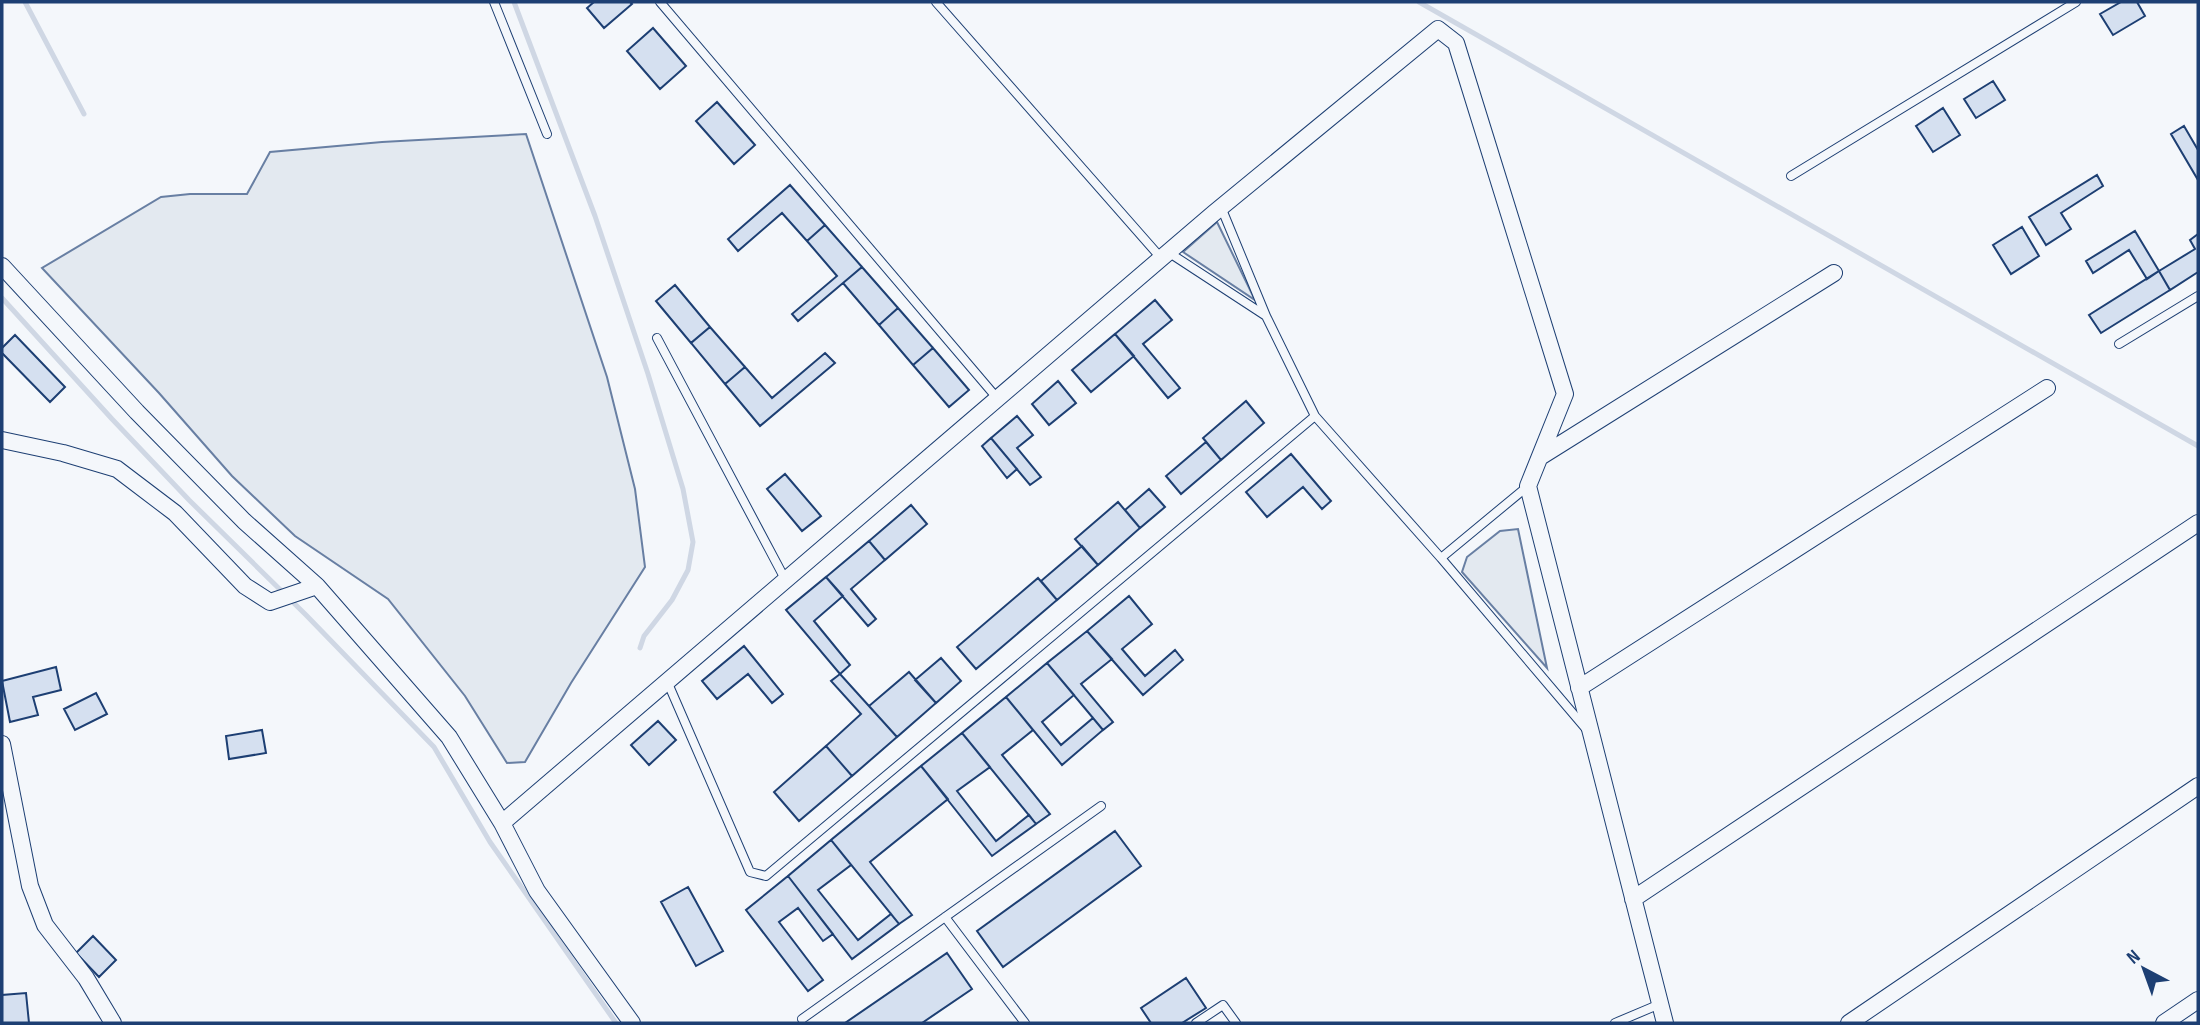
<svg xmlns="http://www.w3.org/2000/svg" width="2200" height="1025" font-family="'Sofia Sans Condensed',sans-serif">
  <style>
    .green { fill: #e3e9f0; stroke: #687fa3; stroke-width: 2 }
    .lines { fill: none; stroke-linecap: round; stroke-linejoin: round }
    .stream { stroke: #cfd7e4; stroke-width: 5 }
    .building { fill: #d5e0f0; stroke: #1d3f73; stroke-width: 2 }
    .service-casing { stroke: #1d3f73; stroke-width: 10 }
    .minor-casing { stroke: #1d3f73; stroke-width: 18 }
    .service { stroke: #f4f7fb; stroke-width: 8 }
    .minor { stroke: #f4f7fb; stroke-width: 16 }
  </style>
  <rect width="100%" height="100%" fill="#f4f7fb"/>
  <path class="green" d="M526 134 607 377 635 489 645 567 571 683 525 762 507 763 465 696 388 599 295 536 232 476 159 393 42 268 161 197 190 194H247L270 152 382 142Z
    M1217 222 1255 300 1183 252Z
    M1518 529 1547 668 1462 572 1467 557 1500 531Z"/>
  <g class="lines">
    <path class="stream" d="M25 2 84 114
      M514 2 595 216 648 374 683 489 693 542 688 570 672 600 644 636 640 648
      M1419 2 2198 446
      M2 298 112 419 189 500 306 615 434 747 490 842 616 1023"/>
  </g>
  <path class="building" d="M594 2H630L632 4 604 28 587 8Z
    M2121 2H2137L2145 16 2113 35 2100 14Z
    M653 28 686 66 660 89 627 51Z
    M1993 81 2005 100 1976 118 1964 99Z
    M717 102 755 145 734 164 696 121Z
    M1943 108 1960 135 1933 152 1916 126Z
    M2184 126 2198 150V180L2171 134Z
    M2097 175 2103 186 2061 213 2071 229 2046 245 2029 217Z
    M790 185 825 225 807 241 782 213 738 251 728 239Z
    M825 225 862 267 798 321 792 314 837 276 807 241Z
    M2022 227 2039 256 2011 274 1993 245Z
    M2135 231 2159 271 2147 279 2129 250 2093 273 2086 261Z
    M2198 234V272L2170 290 2159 271 2195 249 2190 240Z
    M862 267 898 308 879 325 843 283Z
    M2159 271 2170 290 2101 333 2089 315Z
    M675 285 710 327 691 343 656 301Z
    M1155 300 1172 320 1143 344 1180 388 1168 398 1115 334Z
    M898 308 933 348 913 365 879 325Z
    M710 327 745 367 725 384 691 343Z
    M1115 334 1134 356 1091 392 1072 370Z
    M15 335 65 387 50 402 2 353V348Z
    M933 348 969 390 949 407 913 365Z
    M825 353 835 363 760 426 725 384 745 367 772 398Z
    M1058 381 1076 403 1049 425 1032 404Z
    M1246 401 1264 423 1221 460 1203 438Z
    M1017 416 1033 435 1017 448 1041 477 1030 485 991 438Z
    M991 438 1017 469 1007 478 982 446Z
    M1206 442 1221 460 1181 494 1166 476Z
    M1291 454 1331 501 1322 509 1303 487 1267 517 1246 492Z
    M785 474 821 516 802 531 767 489Z
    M1149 489 1165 507 1140 528 1125 510Z
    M1118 502 1140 528 1098 565 1075 539Z
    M911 505 927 524 885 560 869 541Z
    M869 541 885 560 851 589 876 619 868 626 826 577Z
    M1082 546 1098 565 1057 600 1041 581Z
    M826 577 843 596 814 621 850 665 840 674 786 610Z
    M1038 578 1057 600 976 669 957 647Z
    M1129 596 1152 624 1122 649 1145 676 1175 650 1183 660 1143 695 1087 631Z
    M1087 631 1112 659 1081 684 1113 722 1103 730 1047 663Z
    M744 646 783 694 772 703 748 674 717 699 702 681Z
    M941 658 961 681 936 703 915 680Z
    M1047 663 1074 695 1042 722 1061 745 1093 718 1103 730 1062 765 1006 697Z
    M56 667 61 690 33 697 38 715 10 722 2 681Z
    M909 672 936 703 897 737 869 706Z
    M840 674 897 737 852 776 826 746 861 714 831 681Z
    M96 693 107 714 75 730 64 709Z
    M1006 697 1033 730 1002 755 1050 814 1036 824 962 733Z
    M658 721 676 740 649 765 631 745Z
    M262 730 266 753 229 759 226 736Z
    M962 733 990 767 957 791 996 841 1029 815 1036 824 992 856 921 766Z
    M826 746 852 776 799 821 774 792Z
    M921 766 948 799 870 862 912 915 899 924 831 840Z
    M1115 831 1141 866 1003 967 977 931Z
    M831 840 851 865 818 890 858 940 891 914 899 924 852 959 788 876Z
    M788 876 833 934 823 941 798 908 779 922 823 980 808 991 746 910Z
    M688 887 723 951 696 966 661 902Z
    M93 936 116 960 99 977 76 953Z
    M947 953 972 989 922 1023H845Z
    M1186 978 1206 1008 1182 1023H1151L1141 1008Z
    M26 993 29 1023H2V995Z"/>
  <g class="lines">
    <g class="service-casing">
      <path id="service" d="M494 2 547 134
        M660 2 997 398
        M936 2 1161 258
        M1791 176 2076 2
        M1221 207 1266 316
        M1168 252 1266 316 1315 416 1441 558 1528 486
        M657 338 785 579
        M2119 344 2198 296
        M1441 558 1587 730
        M667 681 750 872 766 876 1315 416
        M945 917 1025 1023
        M802 1019 1101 806
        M1196 1023 1223 1005 1236 1023
        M1615 1023 1660 1004"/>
    </g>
    <g class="minor-casing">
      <path id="minor" d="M2 266 137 412 244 521 317 586 449 737 502 823 537 891 632 1023
        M2 440 63 453 117 469 175 513 245 586 270 602 317 586
        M1540 457 1834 273
        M1579 688 2047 388
        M2 744 30 886 45 925 86 978 113 1023
        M502 823 1214 213 1438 29 1456 43 1565 394 1528 486 1665 1023
        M1633 899 2198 523
        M1849 1023 2198 786
        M2164 1023 2198 1000"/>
    </g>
    <use href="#service" class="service"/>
    <use href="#minor" class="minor"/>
  </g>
  <rect width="2200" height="1025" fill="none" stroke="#1d3f73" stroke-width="7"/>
  <g transform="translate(2144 969) rotate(319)" stroke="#f4f7fb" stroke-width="5" paint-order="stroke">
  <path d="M0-5L12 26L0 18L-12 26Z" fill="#1d3f73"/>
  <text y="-10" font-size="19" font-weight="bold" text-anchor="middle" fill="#1d3f73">N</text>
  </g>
</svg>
